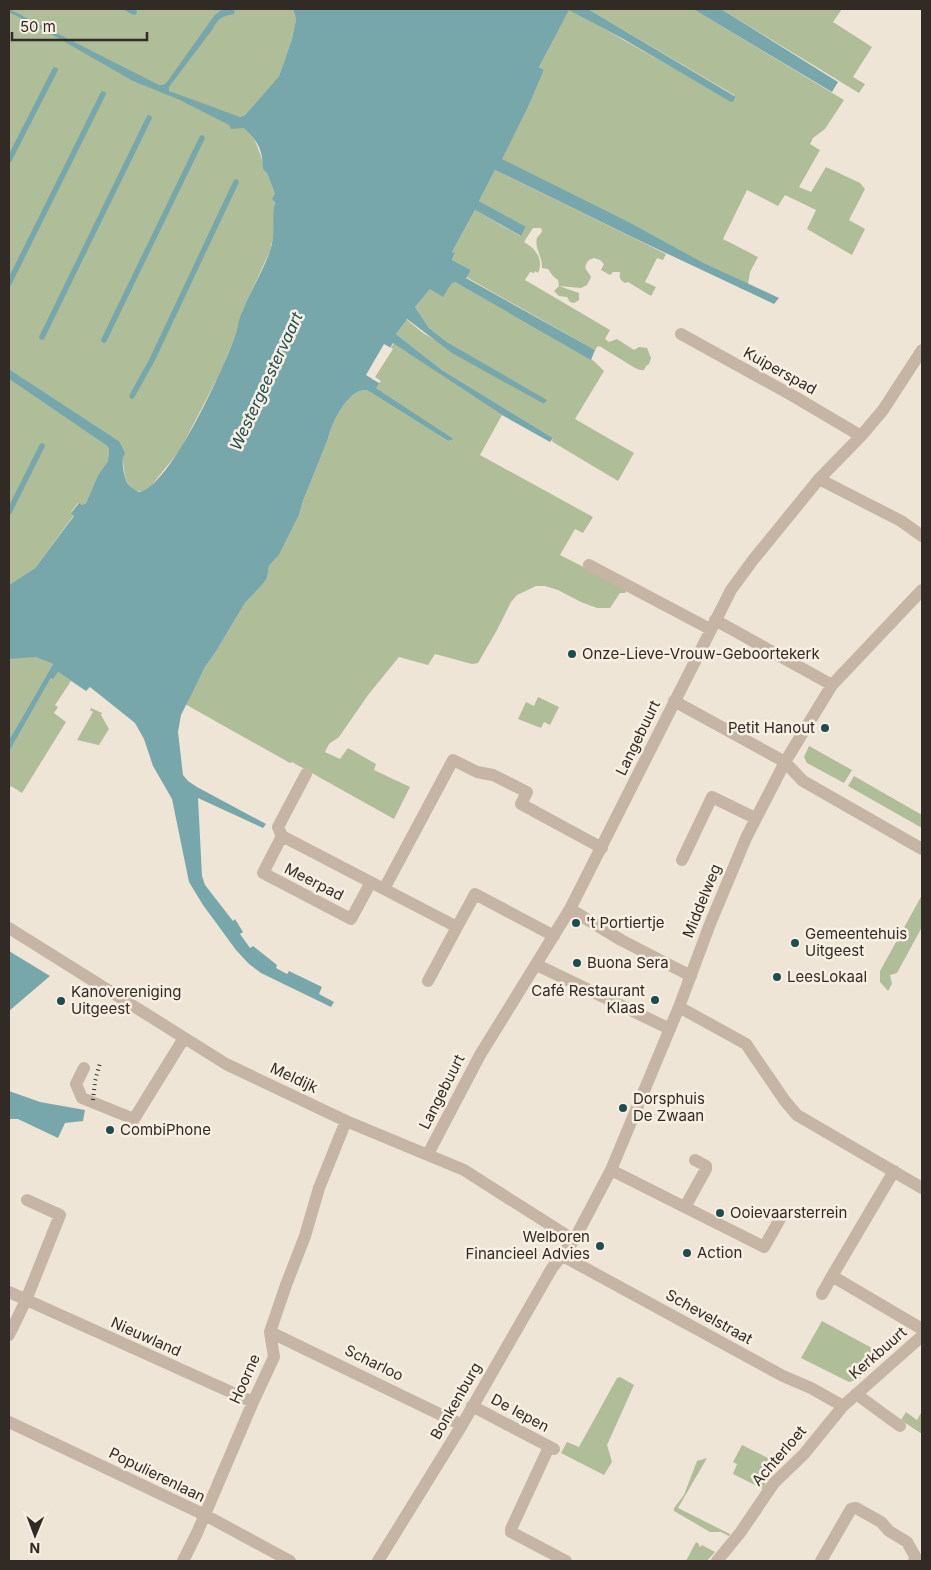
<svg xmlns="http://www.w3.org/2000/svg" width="931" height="1570" font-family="Inter,sans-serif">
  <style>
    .green { fill: #afbd98 }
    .water { fill: #77a7ab }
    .pier { fill: #efe5d7 }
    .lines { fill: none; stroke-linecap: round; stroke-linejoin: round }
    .stream { stroke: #77a7ab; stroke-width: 5.5 }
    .minor { stroke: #c6b5a4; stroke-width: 12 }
    .rail { stroke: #322a25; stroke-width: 4; stroke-dasharray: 1 4; stroke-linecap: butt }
    .poi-dot { fill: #1d4c51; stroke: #f8efe3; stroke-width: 2 }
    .labels { text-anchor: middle; stroke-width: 5; stroke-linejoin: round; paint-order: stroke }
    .street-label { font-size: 15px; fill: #322a25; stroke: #f8efe3 }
    .poi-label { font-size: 15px; fill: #322a25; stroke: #f8efe3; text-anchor: start }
    .water-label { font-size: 16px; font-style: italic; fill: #1d4c51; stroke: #f8efe3 }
  </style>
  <rect width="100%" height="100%" fill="#efe5d7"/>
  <path class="green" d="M9 9H293L296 19 292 39 279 76 245 115 240 117 231 128H243L253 135 275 194 273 237 270 251 242 312 235 337 219 375 180 450 151 486 143 491C123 494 124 465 122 453 122 449 120 445 119 441L9 369Z
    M569 9 731 101H734L736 98 734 95 588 9H693L844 100 825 129 813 138 810 144 820 150 799 187 811 192 826 167 860 183 865 189 849 220 865 229 852 255 807 229 816 210 785 195 778 206 747 190 723 239 758 257 750 272 748 284 704 263 629 222 501 159 530 103 544 70 539 67Z
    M721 9H842L833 22 872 47 853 77 865 84 859 93Z
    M495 170 666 254 663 260 657 258 645 282 656 287 651 296 628 282 625 283C620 280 619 278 620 272H613L610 275 601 270 604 264 600 260 594 258 589 260C582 268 587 270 591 277L587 285 581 288 559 286 579 293V300L574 303 570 302 567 297 559 296 554 291 559 286 558 280 553 276 548 269 542 268C543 258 534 247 537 238 539 235 541 234 542 231L541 228H533L524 242C536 249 544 259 538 273L535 271 534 273 530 272 525 280 610 330 605 339 609 342 617 339 634 350 639 347 647 348 651 358 649 364 646 366 644 370H640L635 368 601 347 598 346 595 350 466 277 471 270 452 260 455 254 452 252 475 210 520 236 526 228 479 201Z
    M455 282 594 361 604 371 575 419 634 453 618 481 556 444 552 441 553 438 442 370 396 334 406 319 423 333 544 404 546 400 447 342 429 328 415 307 430 289Z
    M394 343 502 415 480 455 593 517 583 533 575 529 560 555 627 589 625 593H620L610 608H597L581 602 558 590 545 586H536L517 595 511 602 497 630 478 663 472 664 435 654 428 665 399 657 368 695 339 737 329 744 325 752 340 759 348 748 376 764 374 770 410 787 394 819 292 762 290 763 185 704 205 667 215 653 245 603 263 584 267 578 269 566 279 555 299 515 303 501 328 439C331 424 348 388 367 390L448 441 454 439 376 388 372 378Z
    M9 379 107 446 109 449 108 461 98 475 86 503 82 505 78 503 71 512 74 515 35 568 9 585Z
    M19 657H35L53 664 9 740V659Z
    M58 672 71 681 55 705 58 707 54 713 66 722 22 793 11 786 9 789V752L51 678Z
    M538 697 559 707 550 725 544 722 541 728 518 719 526 702 534 706Z
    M91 708 102 713 101 715 109 729 99 745 77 740 93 712 90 710Z
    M809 746 852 770 844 783 807 763 804 757Z
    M854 776 922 815V828L848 786Z
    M922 895V927L897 973 890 975 892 984 888 991 880 982V971Z
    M822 1321 883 1354C874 1365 864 1379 849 1382L801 1358Z
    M620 1377 634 1385 607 1445 612 1462 604 1475 561 1453 567 1442 579 1447 617 1378Z
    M922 1411V1434L901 1420 906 1412 917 1420Z
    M742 1445 776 1462 763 1489 733 1474 737 1464 733 1462Z
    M707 1458 678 1508 730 1534 729 1536 721 1532H710L674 1511V1508L684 1495 697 1461Z
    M696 1542 699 1544V1546L700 1547 702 1545 715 1552 707 1561H686Z"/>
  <path class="water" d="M9 9 159 85H163L167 82 214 16C220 10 227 6 235 11L234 14C220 17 219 18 212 30L169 87V91L240 117 245 115 279 76 292 39 296 19 293 9H588L736 97 734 101 731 102 625 40 569 10 539 67 544 70 530 103 502 159 629 222 704 263 779 298 774 304 634 238 495 170 479 201 526 227 521 236 475 210 452 252 455 253 452 260 471 270 466 278 595 350 591 360 455 282 451 284 443 297 430 289 415 307 429 328 447 342 547 400 544 404 452 353 407 319 396 334 442 370 553 438 550 442 502 415 393 343 372 379 379 383 376 388 454 439 448 441 367 390C348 388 331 424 328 439L303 501 299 515 279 555 269 566 267 578 263 584 245 603 215 653 205 667 181 715 178 732 183 775 188 781 197 787 266 824 263 828 198 798 202 876 205 885 233 921 235 919 243 932 240 934 250 948 253 946 277 965 276 968 287 974 289 971 322 987 319 994 334 1002 331 1007 261 973 249 964 236 950 203 905 189 882 172 799 153 766 144 739 135 723 90 687 86 691 58 672 53 679 51 678 9 752V740L53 664 35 657 9 659V585L35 568 74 516 71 513 79 503 82 505 86 503 98 475 108 461 109 449 107 446 9 379V369L119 441 125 453C120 459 124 477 128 484 131 488 135 490 139 492 170 487 223 369 234 339 238 330 238 319 243 310 251 290 263 271 270 251 276 234 271 217 275 202L272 199 275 194 267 173 263 169C263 151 257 138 243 128L231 129 229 125 180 100 133 81 51 34 9 12Z
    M693 9H721L838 82 832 92Z
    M9 951 50 976 9 1011Z
    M9 1091 40 1102 85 1110 83 1121 65 1123 58 1138 18 1119H9Z"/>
  <path class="pier" d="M384 344 393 349 375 377 381 381 379 383 366 375Z"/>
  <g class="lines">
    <path class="stream" d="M128 9 134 12
      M9 160 55 70
      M9 283 103 94
      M42 337 149 118
      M104 340 202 138
      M132 396 152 360 236 182
      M9 512 42 446"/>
    <path class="minor" d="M681 334 795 397 861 436
      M819 479 901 521 922 536
      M589 565 710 629
      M715 620 832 685
      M674 701 785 762 803 781 922 849
      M306 774 278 827 282 836 457 927 475 894 554 936
      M282 836 263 873 351 919 371 882
      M682 860 712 797 755 818
      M384 889 453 760 477 772 493 775 527 792 521 804 602 848
      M570 909 621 940 691 976
      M9 928 226 1064 346 1121 464 1170 574 1240
      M537 965 670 1029
      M428 981 457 927
      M679 1007 746 1044 785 1101 797 1115 922 1188
      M84 1068 76 1084 82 1098 134 1119 184 1038
      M428 1154 480 1055 570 909 731 590 753 560 819 479 861 436 883 410 922 350
      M611 1170 764 1247 780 1219
      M894 1171 832 1276 922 1329
      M685 1207 706 1169V1166L695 1160
      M561 1255 783 1376 811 1388 843 1406
      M9 1292 253 1402
      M822 1294 832 1276
      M270 1332 462 1425
      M9 1335 26 1300 60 1215 27 1200
      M856 1394 900 1426
      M472 1406 554 1449
      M9 1422 205 1515 290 1561
      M549 1447 511 1529V1532L566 1561
      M183 1561 197 1533 253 1402 274 1357 270 1332 286 1285 305 1236 319 1188 346 1121
      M378 1561 462 1425 552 1268 574 1240 611 1170 679 1007 710 924 746 838 785 762 832 685 922 590
      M717 1561 740 1533 774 1483 804 1454 843 1406 922 1336
      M821 1561 851 1509 856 1508 881 1522 889 1531 907 1542 916 1558 914 1561"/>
    <path class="rail" d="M93 1100 95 1081 100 1063"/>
  </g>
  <g class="poi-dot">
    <circle cx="572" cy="654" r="5"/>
    <circle cx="825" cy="728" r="5"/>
    <circle cx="576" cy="923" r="5"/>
    <circle cx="795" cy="943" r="5"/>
    <circle cx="577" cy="963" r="5"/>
    <circle cx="777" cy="977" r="5"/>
    <circle cx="655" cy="1000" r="5"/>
    <circle cx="61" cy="1001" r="5"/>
    <circle cx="623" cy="1108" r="5"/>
    <circle cx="110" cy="1130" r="5"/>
    <circle cx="720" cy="1213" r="5"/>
    <circle cx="600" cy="1246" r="5"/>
    <circle cx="687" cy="1253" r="5"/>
  </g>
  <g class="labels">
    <g class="street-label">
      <text transform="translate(780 371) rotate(29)" y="5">Kuiperspad</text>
      <text transform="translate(638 738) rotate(-64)" y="5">Langebuurt</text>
      <text transform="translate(314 882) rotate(27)" y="5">Meerpad</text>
      <text transform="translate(702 901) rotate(-68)" y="5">Middelweg</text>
      <text transform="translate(294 1078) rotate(25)" y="5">Meldijk</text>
      <text transform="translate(442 1092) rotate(-63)" y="5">Langebuurt</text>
      <text transform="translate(709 1317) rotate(29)" y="5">Schevelstraat</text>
      <text transform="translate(146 1337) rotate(24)" y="5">Nieuwland</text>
      <text transform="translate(878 1353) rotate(-41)" y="5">Kerkbuurt</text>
      <text transform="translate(374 1363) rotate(26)" y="5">Scharloo</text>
      <text transform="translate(245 1379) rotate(-66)" y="5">Hoorne</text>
      <text transform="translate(456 1401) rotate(-60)" y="5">Bonkenburg</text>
      <text transform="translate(520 1413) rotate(28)" y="5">De Iepen</text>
      <text transform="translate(779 1456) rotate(-49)" y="5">Achterloet</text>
      <text transform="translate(157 1475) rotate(26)" y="5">Populierenlaan</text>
    </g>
    <g class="poi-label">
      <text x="582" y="659">Onze-Lieve-Vrouw-Geboortekerk</text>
      <text x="815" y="733" text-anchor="end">Petit Hanout</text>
      <text x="586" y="928">'t Portiertje</text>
      <text x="805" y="939">Gemeentehuis<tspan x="805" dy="17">Uitgeest</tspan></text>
      <text x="587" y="968">Buona Sera</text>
      <text x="787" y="982">LeesLokaal</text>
      <text x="645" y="996" text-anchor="end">Café Restaurant<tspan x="645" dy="17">Klaas</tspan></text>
      <text x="71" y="997">Kanovereniging<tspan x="71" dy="17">Uitgeest</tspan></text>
      <text x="633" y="1104">Dorsphuis<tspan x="633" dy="17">De Zwaan</tspan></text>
      <text x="120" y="1135">CombiPhone</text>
      <text x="730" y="1218">Ooievaarsterrein</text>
      <text x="590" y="1242" text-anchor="end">Welboren<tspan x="590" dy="17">Financieel Advies</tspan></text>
      <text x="697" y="1258">Action</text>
    </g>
    <g class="water-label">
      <text transform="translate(266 381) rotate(-65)" y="6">Westergeestervaart</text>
    </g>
  </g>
  <rect width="931" height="1570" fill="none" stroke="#322a25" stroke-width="20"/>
  <g transform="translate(35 1535) rotate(181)" stroke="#f8efe3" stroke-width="4" paint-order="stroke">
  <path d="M0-4L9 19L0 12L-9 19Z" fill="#322a25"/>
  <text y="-8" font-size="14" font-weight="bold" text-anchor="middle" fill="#322a25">N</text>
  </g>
  <path d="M12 32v8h135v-8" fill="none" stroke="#322a25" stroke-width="2.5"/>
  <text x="20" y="32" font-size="15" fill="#322a25" stroke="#f8efe3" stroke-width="4" paint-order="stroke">50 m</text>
</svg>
